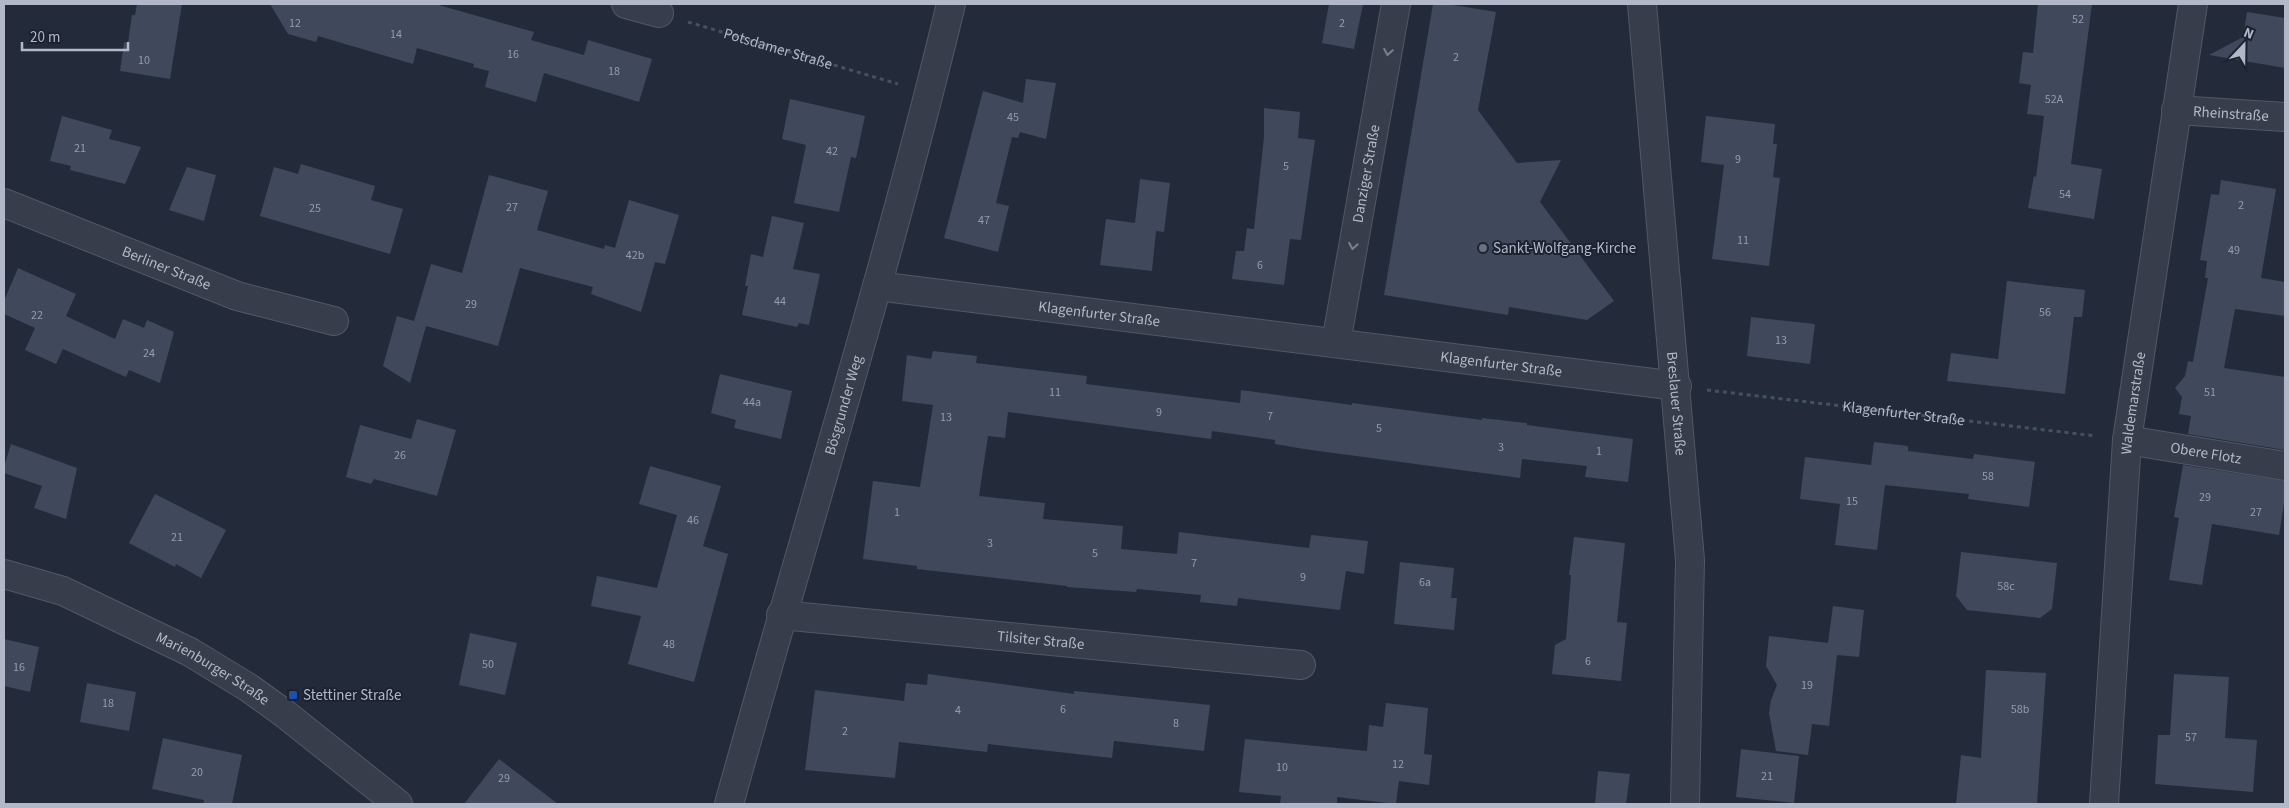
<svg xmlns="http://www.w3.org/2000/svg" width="2289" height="808" font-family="'Source Sans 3',sans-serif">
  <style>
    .building { fill: #3f495b }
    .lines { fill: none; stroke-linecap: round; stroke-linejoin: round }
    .minor-casing { stroke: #525866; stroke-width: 30 }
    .path { stroke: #435459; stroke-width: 3; stroke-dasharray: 4 4; stroke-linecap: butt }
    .minor { stroke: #373d4b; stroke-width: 28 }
    .oneway { stroke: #7b818f }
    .worship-dot { fill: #6b7280; stroke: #1c2230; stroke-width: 2 }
    .transit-dot { fill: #1a4fb4; stroke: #1c2230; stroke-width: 2 }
    .labels { text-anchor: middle; stroke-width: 4; stroke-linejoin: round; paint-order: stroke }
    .number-label { font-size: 12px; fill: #959cac }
    .street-label { font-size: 15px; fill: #b2b8c7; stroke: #1c2230 }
    .poi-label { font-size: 15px; fill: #b2b8c7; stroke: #1c2230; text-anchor: start }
  </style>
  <rect width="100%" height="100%" fill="#232b3b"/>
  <path class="building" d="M137 4H182L170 79 120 71 124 42 128 43 132 15H135Z
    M270 4H435L534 32 531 40 584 55 588 40 652 59 639 102 544 73 536 102 485 87 489 71 473 67 474 64 417 48 413 64 318 36 316 42 288 34Z
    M1329 4H1363L1354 49 1322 43Z
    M1433 4H1447L1496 12 1478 110 1517 163 1561 160 1540 202 1614 301 1587 320 1509 307 1508 315 1384 295Z
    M2038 4H2092L2071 164 2102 169 2094 219 2028 208 2034 176 2036 177 2044 116 2027 114 2031 85 2019 83 2023 52 2033 53Z
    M2247 12 2285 18V68L2209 55 2243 37Z
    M1026 79 1056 83 1046 139 1020 132 1018 138 1012 137 996 203 1009 206 998 252 944 238 983 91 1023 103Z
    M790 99 865 116 856 158 851 157 839 212 794 203 806 145 782 139Z
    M1264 108 1300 112 1298 138 1315 140 1301 240 1290 239 1284 285 1232 279 1236 251H1244L1247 228 1254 229 1264 137Z
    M62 116 112 130 109 139 141 147 125 184 70 170 71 166 50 161Z
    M1706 116 1775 124 1773 144H1777L1773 177 1780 178 1769 266 1712 259 1724 165 1701 162Z
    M301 164 375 186 371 200 403 209 390 254 260 216 274 167 298 174Z
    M187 167 216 175 204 221 169 210Z
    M489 175 548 191 537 230 604 249 605 245 615 248 629 200 679 215 665 264 655 262 641 312 591 294 593 287 520 268 498 346 426 326 410 383 383 366 397 316 414 321 431 264 462 273Z
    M1140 179 1170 183 1164 232 1156 231 1152 271 1100 265 1106 219 1135 223Z
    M2221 180 2276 189 2261 278 2285 282V316L2235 309 2224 368 2285 377V450L2188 434 2191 416 2179 414 2182 397 2175 388 2185 376 2188 361 2193 362 2208 278H2205L2207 261 2200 260 2211 194 2219 195Z
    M772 216 804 223 793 269 820 274 809 325 799 323 797 327 742 315 748 286H745L751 254 763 257Z
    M18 268 76 294 66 316 115 339 123 319 144 328 147 320 174 332 160 383 129 370 126 377 63 349 56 364 25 350 35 328 4 314V301Z
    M2007 281 2085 290 2082 317H2074L2065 394 1947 381 1951 353 1998 359Z
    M1751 317 1815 324 1810 364 1747 356Z
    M933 351 977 356 976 363 1087 376 1086 384 1240 403 1241 390 1352 405V403L1482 420V418L1527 423V425L1633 439 1628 482 1585 477 1587 466 1522 459 1520 478 1304 449 1275 444V440L1212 431 1211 439 1008 412 1005 438 988 436 979 496 1045 503 1043 519 1123 526 1121 549 1177 554 1179 532 1309 548 1311 535 1368 541 1364 574 1346 571 1340 610 1238 598 1237 606 1200 602 1201 595 1137 589 1136 592 1067 587V586L917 569V566L863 559 873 481 920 487 933 405 902 401 907 355 931 359Z
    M720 374 792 391 781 439 734 428 736 420 711 413Z
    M417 419 456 430 437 496 374 479 371 484 346 477 360 425 411 439Z
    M1874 442 1908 446V451L1973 459 1974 454 2035 462 2029 507 1968 499 1969 494 1885 485 1877 550 1835 545 1840 504 1800 499 1805 457 1871 465Z
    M11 444 77 468 66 519 34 508 42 486 4 473V467Z
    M2183 465 2285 481V497L2279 535 2212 524 2202 585 2169 580 2179 518 2174 517Z
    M650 466 721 486 703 546 728 554 694 682 628 664 641 616 591 606 597 576 657 588 677 515 639 504Z
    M155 494 226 530 201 578 176 564 175 567 129 543Z
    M1574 537 1625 543 1617 622 1627 623 1621 681 1552 674 1555 645 1566 639 1571 575H1569Z
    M1961 552 2057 563 2052 609 2040 618 1967 610 1956 596Z
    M1400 562 1454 568 1451 598H1457L1454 630 1394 624Z
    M1833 606 1864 610 1859 657 1837 655 1829 726 1812 724 1808 755 1776 751 1769 713 1771 700 1777 685 1766 666 1769 636 1828 643Z
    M470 633 517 643 505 695 459 685Z
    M4 639 39 647 30 692 4 686Z
    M1986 670 2046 673 2037 804H1956L1961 755 1981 758Z
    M928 674 1074 694V691L1210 705 1204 751 1114 741 1112 758 988 744 987 752 899 742 895 778 805 770 815 690 904 701 906 683 927 685Z
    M2174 674 2229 677 2225 738 2257 740 2253 792 2155 784 2158 735H2170Z
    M87 683 136 692 129 731 80 722Z
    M1386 703 1428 708 1424 754 1432 755 1429 785 1399 781 1396 804 1337 797V804H1280L1281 796 1239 792 1245 739 1367 751 1369 725 1383 727Z
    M163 738 242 755 232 804H203L204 800 152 789Z
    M1741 749 1799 756 1794 803 1736 797Z
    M499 759 558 804H464Z
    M1598 771 1630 774 1626 804H1595Z"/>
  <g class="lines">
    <g class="minor-casing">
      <g id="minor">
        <path d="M626 4 659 13"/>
        <path id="s3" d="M1642 4 1690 560 1685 804"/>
        <path id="s4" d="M2176 110 2285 117"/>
        <path id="s5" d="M4 203 237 296 334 321"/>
        <path id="s6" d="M877 286 1677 386"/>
        <path id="s7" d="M1336 343 1396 4"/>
        <path id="s8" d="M2127 440 2285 466"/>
        <path id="s9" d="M4 574 63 591 190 652 249 688 285 714 398 804"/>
        <path id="s10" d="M781 615 1301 665"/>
        <path id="s11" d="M729 804C803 538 886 273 951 4"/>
        <path id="s12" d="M2104 804 2127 440 2193 4"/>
      </g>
    </g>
    <g class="path">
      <path id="s1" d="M688 22 898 84"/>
      <path id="s2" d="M1707 390 2096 436"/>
    </g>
    <use href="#minor" class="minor"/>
  </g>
  <defs><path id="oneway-chevron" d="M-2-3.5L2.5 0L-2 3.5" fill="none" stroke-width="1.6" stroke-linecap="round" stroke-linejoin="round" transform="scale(1.25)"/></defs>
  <g class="oneway">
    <use href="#oneway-chevron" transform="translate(1388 52) rotate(100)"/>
    <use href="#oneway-chevron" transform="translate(1353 246) rotate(100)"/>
  </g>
  <circle class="worship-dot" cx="1483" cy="248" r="5"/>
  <rect class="transit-dot" x="288" y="690" width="10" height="10" rx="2.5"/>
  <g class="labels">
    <g class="number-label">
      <text x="2078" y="23">52</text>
      <text x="295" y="27">12</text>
      <text x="1342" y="27">2</text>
      <text x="396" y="38">14</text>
      <text x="513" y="58">16</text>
      <text x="1456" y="61">2</text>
      <text x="144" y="64">10</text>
      <text x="614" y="75">18</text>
      <text x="2054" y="103">52A</text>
      <text x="1013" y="121">45</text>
      <text x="80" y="152">21</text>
      <text x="832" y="155">42</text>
      <text x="1738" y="163">9</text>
      <text x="1286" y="170">5</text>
      <text x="2065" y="198">54</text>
      <text x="2241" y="209">2</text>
      <text x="512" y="211">27</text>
      <text x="315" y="212">25</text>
      <text x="984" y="224">47</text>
      <text x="1743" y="244">11</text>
      <text x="2234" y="254">49</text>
      <text x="635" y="259">42b</text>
      <text x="1260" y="269">6</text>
      <text x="780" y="305">44</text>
      <text x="471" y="308">29</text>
      <text x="2045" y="316">56</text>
      <text x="37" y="319">22</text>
      <text x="1781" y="344">13</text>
      <text x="149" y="357">24</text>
      <text x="1055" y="396">11</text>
      <text x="2210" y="396">51</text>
      <text x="752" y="406">44a</text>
      <text x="1159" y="416">9</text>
      <text x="1270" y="420">7</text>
      <text x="946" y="421">13</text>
      <text x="1379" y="432">5</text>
      <text x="1501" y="451">3</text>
      <text x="1599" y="455">1</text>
      <text x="400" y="459">26</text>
      <text x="1988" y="480">58</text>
      <text x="2205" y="501">29</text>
      <text x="1852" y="505">15</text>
      <text x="897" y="516">1</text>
      <text x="2256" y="516">27</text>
      <text x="693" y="524">46</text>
      <text x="177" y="541">21</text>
      <text x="990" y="547">3</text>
      <text x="1095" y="557">5</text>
      <text x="1194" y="567">7</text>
      <text x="1303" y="581">9</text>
      <text x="1425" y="586">6a</text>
      <text x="2006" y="590">58c</text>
      <text x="669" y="648">48</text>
      <text x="1588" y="665">6</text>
      <text x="488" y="668">50</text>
      <text x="19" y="671">16</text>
      <text x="1807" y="689">19</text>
      <text x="108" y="707">18</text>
      <text x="1063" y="713">6</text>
      <text x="2020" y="713">58b</text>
      <text x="958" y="714">4</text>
      <text x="1176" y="727">8</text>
      <text x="845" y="735">2</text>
      <text x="2191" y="741">57</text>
      <text x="1398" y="768">12</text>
      <text x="1282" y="771">10</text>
      <text x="197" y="776">20</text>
      <text x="1767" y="780">21</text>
      <text x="504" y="782">29</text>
    </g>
    <g class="street-label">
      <text dy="5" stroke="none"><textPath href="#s1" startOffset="94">Potsdamer Straße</textPath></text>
      <text dy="5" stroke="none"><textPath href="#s4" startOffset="55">Rheinstraße</textPath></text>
      <text dy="5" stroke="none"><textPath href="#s7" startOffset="172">Danziger Straße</textPath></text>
      <text dy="5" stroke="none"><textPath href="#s5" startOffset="175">Berliner Straße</textPath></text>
      <text dy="5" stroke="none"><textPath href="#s6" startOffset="224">Klagenfurter Straße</textPath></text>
      <text dy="5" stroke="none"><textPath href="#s6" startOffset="629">Klagenfurter Straße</textPath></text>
      <text dy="5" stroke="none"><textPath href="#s12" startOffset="402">Waldemarstraße</textPath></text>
      <text dy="5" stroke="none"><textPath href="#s3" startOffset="401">Breslauer Straße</textPath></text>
      <text dy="5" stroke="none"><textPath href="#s11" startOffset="415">Bösgrunder Weg</textPath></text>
      <text dy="5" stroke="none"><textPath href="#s2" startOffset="198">Klagenfurter Straße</textPath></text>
      <text dy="5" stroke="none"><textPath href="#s8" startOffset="80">Obere Flotz</textPath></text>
      <text dy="5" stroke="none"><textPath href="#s10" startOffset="261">Tilsiter Straße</textPath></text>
      <text dy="5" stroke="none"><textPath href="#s9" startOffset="230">Marienburger Straße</textPath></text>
    </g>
    <g class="poi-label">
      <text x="1493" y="253">Sankt-Wolfgang-Kirche</text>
      <text x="303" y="700">Stettiner Straße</text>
    </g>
  </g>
  <rect width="2289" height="808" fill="none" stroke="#b2b8c7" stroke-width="10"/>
  <g transform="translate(2244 45) rotate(22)" stroke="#1c2230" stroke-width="4" paint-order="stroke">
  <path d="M0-4L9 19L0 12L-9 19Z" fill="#b2b8c7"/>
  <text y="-8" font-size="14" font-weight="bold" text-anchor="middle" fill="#b2b8c7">N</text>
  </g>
  <path d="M22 42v8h106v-8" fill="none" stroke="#b2b8c7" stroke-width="2.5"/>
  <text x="30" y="42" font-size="15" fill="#b2b8c7" stroke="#1c2230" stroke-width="4" paint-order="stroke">20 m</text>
</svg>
